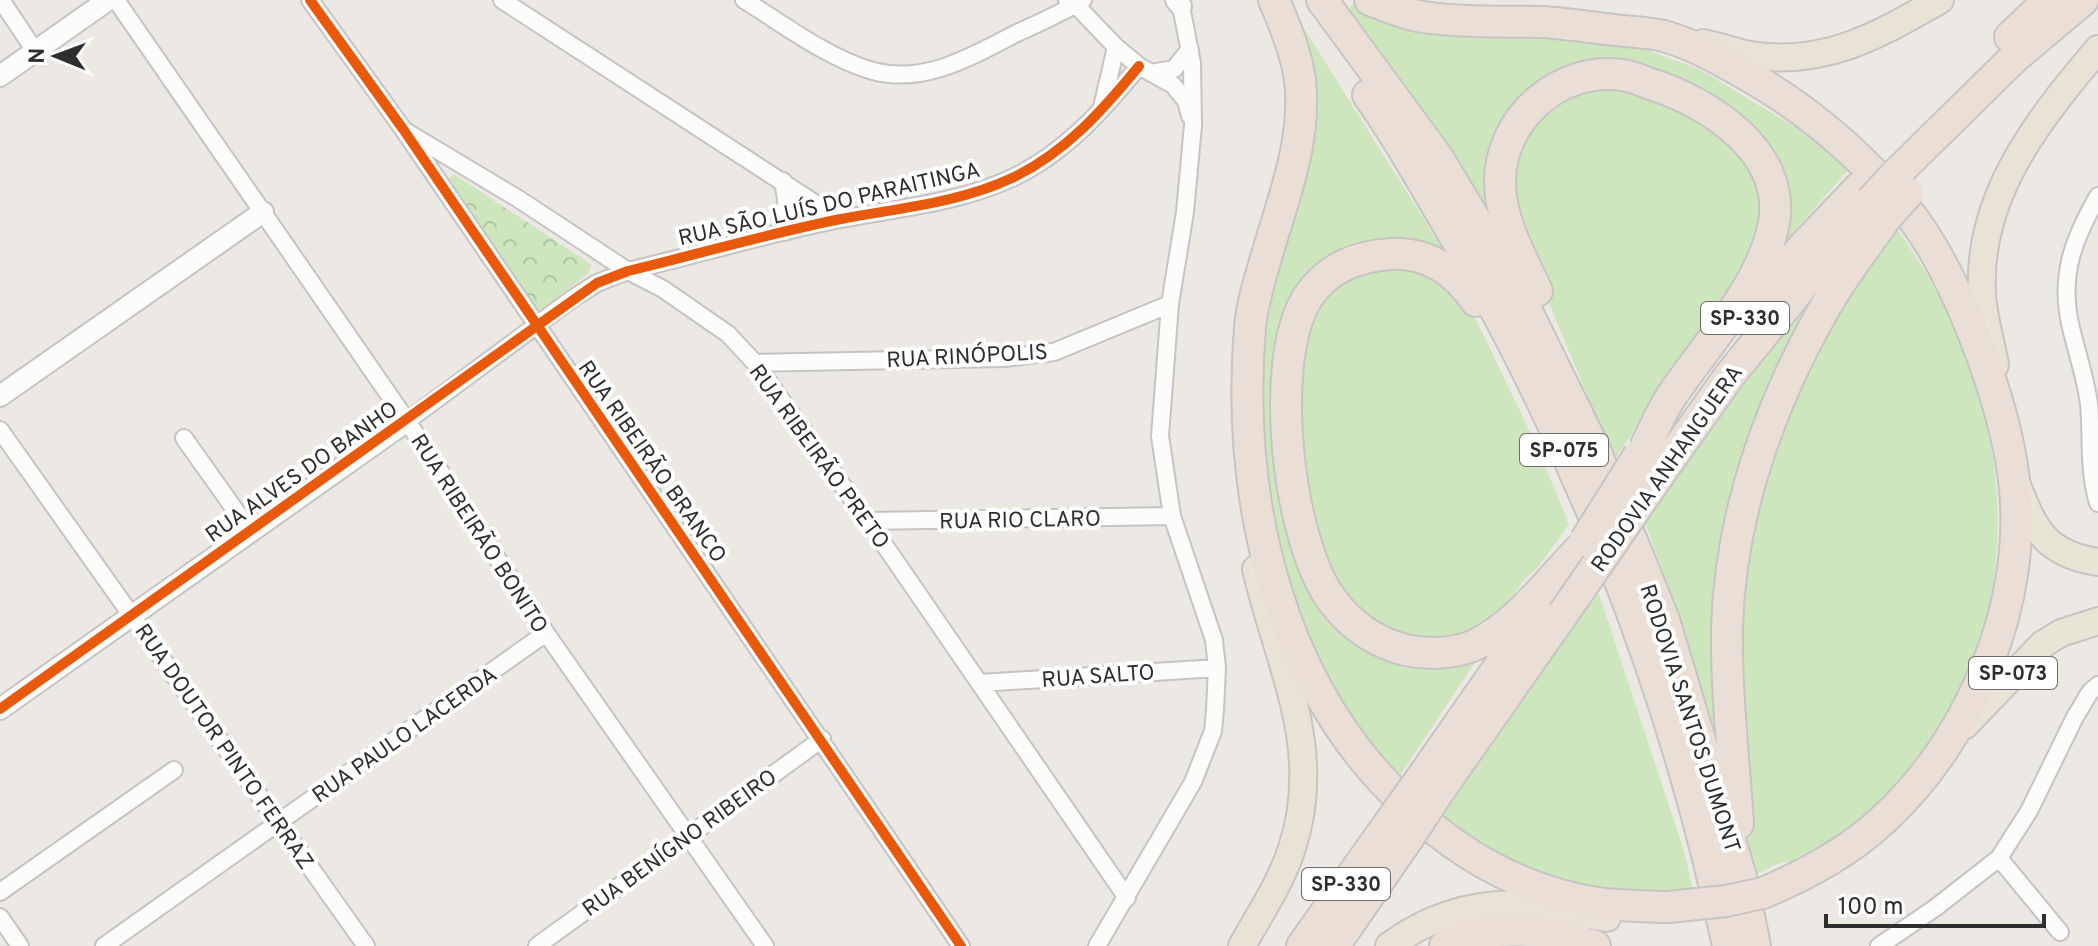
<svg xmlns="http://www.w3.org/2000/svg" width="2098" height="946" font-family="Overpass,sans-serif">
  <style>
    .grass { fill: #cee6be }
    .park { fill: url(#park-crowns) }
    .lines { fill: none; stroke-linecap: round; stroke-linejoin: round }
    .minor-casing { stroke: #c5c4c5; stroke-width: 20 }
    .tertiary-casing { stroke: #c5c4c5; stroke-width: 24 }
    .primary-casing { stroke: #c6c5c4; stroke-width: 30 }
    .trunk-casing { stroke: #c6c5c4; stroke-width: 30 }
    .motorway-casing { stroke: #c6c5c4; stroke-width: 34 }
    .minor { stroke: #fcfcfb; stroke-width: 16 }
    .tertiary { stroke: #fcfcfb; stroke-width: 20 }
    .primary { stroke: #e8e4d6; stroke-width: 26 }
    .trunk { stroke: #e9e2d6; stroke-width: 26 }
    .motorway { stroke: #eadfd6; stroke-width: 30 }
    .motorway-bridge-casing { stroke: #c6c5c4; stroke-width: 34; stroke-linecap: butt }
    .motorway-bridge { stroke: #eadfd6; stroke-width: 30 }
    .cycleway-casing { stroke: #fff; stroke-width: 15 }
    .cycleway { stroke: #e8590c; stroke-width: 10 }
    .labels { text-anchor: middle; stroke-width: 8; stroke-linejoin: round; paint-order: stroke }
    .shield { fill: #fff; stroke: #6d6d6d; stroke-width: 2 }
    .shield-label { font-size: 20px; font-weight: bold; fill: #2e2e2e }
    .street-label { font-size: 22px; fill: #2e2e2e; stroke: #fff }
  </style>
  <defs>
    <pattern id="park-crowns" width="20" height="18" patternUnits="userSpaceOnUse" patternTransform="scale(2)"><rect width="20" height="18" fill="#cee6be"/><path d="M2 6a3 3 0 1 1 6 0M12 15a3 3 0 1 1 6 0" fill="none" stroke="#b1c6a4"/></pattern>
  </defs>
  <rect width="100%" height="100%" fill="#ece8e4"/>
  <path class="grass" d="M1350 5 1388 18 1530 32 1639 47 1699 69 1795 127 1800 128 1848 170 1773 256V161L1606 61C1575 62 1552 71 1529 91L1490 211 1349 12Z
    M1298 19 1449 259 1341 253 1278 400 1340 621 1482 652 1396 781 1368 749 1306 648 1264 503 1257 358 1288 209Z
    M1593 79 1701 111 1759 175 1763 230 1732 289 1614 460 1534 267 1510 201 1520 128Z
    M1892 223C2005 370 2040 576 1934 736 1907 777 1875 813 1834 840 1824 847 1810 857 1798 862 1788 865 1795 860 1786 862 1775 863 1763 872 1753 876L1741 791 1737 700 1744 587 1753 533 1784 426 1820 335Z
    M1843 257 1777 380 1718 721 1714 728 1687 641 1645 522 1721 414Z
    M1390 261 1447 278 1459 293 1478 324 1534 440 1569 524 1539 566 1525 579 1504 608 1486 624 1447 641 1392 637 1341 596 1311 521 1294 385 1321 291Z
    M1597 588 1685 854 1693 891 1629 894 1554 883 1434 820Z"/>
  <path class="park" d="M455 175 591 264 589 273 541 310 532 307 450 189 447 179Z"/>
  <g class="lines">
    <g class="minor-casing">
      <path id="minor" d="M1 0 35 51
        M116 0 407 421 546 633 765 946
        M310 0 403 129 961 946
        M502 0 839 219
        M744 0C783 24 829 59 873 71 925 85 972 56 1017 33 1039 23 1062 13 1083 0
        M1067 0 1075 4 1116 47 1139 66 1173 85 1186 101 1190 116
        M1151 73 1174 69 1190 49
        M1102 107 1116 47
        M407 132 517 198 628 271 663 289 728 334 755 363 868 521 1127 898
        M783 181 786 199 785 232
        M2098 196C2072 242 2058 278 2072 332 2078 356 2086 380 2089 404 2092 438 2088 470 2098 503
        M755 363 1005 358 1054 352 1170 304
        M407 421 572 299 597 283 628 271C699 254 770 233 841 219 898 208 959 203 1012 178 1065 153 1103 110 1139 66
        M0 430 366 946
        M184 438 250 531
        M868 521 1172 516
        M980 683 1217 668
        M1999 858 2060 932
        M0 892 174 770
        M0 917 20 946
        M104 946 546 633
        M537 946 822 739
        M1097 946 1193 782 1213 731 1215 710 1217 668 1214 640 1172 516 1160 436 1170 304 1185 212 1193 125 1192 63 1181 6
        M1879 946 1935 908 1999 858 2029 811 2075 717 2090 692 2098 685"/>
    </g>
    <g class="tertiary-casing">
      <path id="tertiary" d="M1176 0 1181 6
        M0 76 108 0
        M0 396 263 212
        M0 709 407 421"/>
    </g>
    <g class="primary-casing">
      <path id="primary" d="M2017 485C2035 531 2046 554 2098 562
        M1965 725 2043 644 2061 633 2098 621"/>
    </g>
    <g class="trunk-casing">
      <path id="trunk" d="M1703 43C1721 46 1738 54 1756 56 1829 65 1880 34 1940 0
        M1995 365C1991 341 1983 317 1982 293 1977 195 2039 119 2098 49
        M1242 946C1259 915 1281 883 1292 848 1325 748 1278 665 1256 569
        M1389 946C1432 914 1480 901 1534 905 1558 907 1583 915 1607 918"/>
    </g>
    <g class="motorway-casing">
      <path id="motorway" d="M1274 0C1285 26 1296 52 1300 80 1307 138 1284 197 1268 251 1261 276 1252 302 1250 327 1236 501 1278 688 1410 808 1456 851 1510 883 1572 898 1603 906 1636 906 1668 907
        M1322 0 1438 158 1512 281 1595 450 1664 620 1741 877 1755 946
        M1370 0C1389 7 1409 16 1431 18 1468 23 1506 21 1544 22 1567 24 1591 27 1614 30 1630 32 1648 32 1664 36 1696 45 1730 65 1759 82 1814 115 1863 158 1904 207 1955 268 2005 401 2014 480 2029 601 1972 738 1884 819 1849 852 1807 874 1763 893
        M2010 37 2049 0
        M1368 95C1394 131 1416 170 1438 208 1574 436 1674 686 1728 946
        M1896 174 2014 58 2083 0
        M1537 291C1521 257 1500 220 1500 182 1500 118 1560 66 1622 75 1632 76 1642 81 1651 84 1709 103 1786 151 1774 223 1762 288 1704 346 1669 400 1661 413 1654 429 1647 443
        M1476 301C1456 272 1428 252 1391 254 1358 256 1327 268 1308 297 1267 360 1288 541 1332 600 1351 626 1375 642 1405 650 1428 655 1456 654 1477 644 1517 624 1548 582 1579 550
        M1749 312 1802 248 1859 188
        M1661 472 1730 375 1863 211
        M1420 780 1540 608
        M1437 794 1563 614
        M1738 824C1734 759 1726 694 1727 628 1730 511 1773 394 1833 294 1849 268 1868 244 1885 219
        M1302 946 1390 822
        M1334 946 1409 837
        M1445 946C1493 921 1547 930 1595 946"/>
    </g>
    <use href="#minor" class="minor"/>
    <use href="#tertiary" class="tertiary"/>
    <use href="#primary" class="primary"/>
    <use href="#trunk" class="trunk"/>
    <use href="#motorway" class="motorway"/>
    <g class="motorway-bridge-casing">
      <path id="motorway-bridge" d="M1871 201 1896 174
        M1885 219 1908 193
        M1585 541 1639 455
        M1563 614 1661 472
        M1390 822 1420 780
        M1409 837 1437 794
        M1668 907 1726 901 1763 893"/>
    </g>
    <use href="#motorway-bridge" class="motorway-bridge"/>
    <g class="cycleway-casing">
      <path id="cycleway" d="M310 0 403 129 961 946
        M0 709 597 283 628 271C699 254 770 233 841 219 898 208 959 203 1012 178 1065 153 1103 110 1139 66"/>
    </g>
    <use href="#cycleway" class="cycleway"/>
  </g>
  <g class="labels">
    <g class="shield">
      <rect x="1701" y="302" width="88" height="32" rx="6"/>
      <rect x="1520" y="434" width="88" height="32" rx="6"/>
      <rect x="1969" y="657" width="88" height="32" rx="6"/>
      <rect x="1302" y="868" width="88" height="32" rx="6"/>
    </g>
    <g class="shield-label">
      <text x="1745" y="325">SP-330</text>
      <text x="1564" y="457">SP-075</text>
      <text x="2013" y="680">SP-073</text>
      <text x="1346" y="891">SP-330</text>
    </g>
    <g class="street-label">
      <text transform="translate(829 203) rotate(-13)" y="8">RUA SÃO LUÍS DO PARAITINGA</text>
      <text transform="translate(967 355) rotate(-3)" y="8">RUA RINÓPOLIS</text>
      <text transform="translate(820 456) rotate(54)" y="8">RUA RIBEIRÃO PRETO</text>
      <text transform="translate(653 461) rotate(55)" y="8">RUA RIBEIRÃO BRANCO</text>
      <text transform="translate(1666 468) rotate(-55)" y="8">RODOVIA ANHANGUERA</text>
      <text transform="translate(301 471) rotate(-35)" y="8">RUA ALVES DO BANHO</text>
      <text transform="translate(1020 519) rotate(-1)" y="8">RUA RIO CLARO</text>
      <text transform="translate(480 533) rotate(57)" y="8">RUA RIBEIRÃO BONITO</text>
      <text transform="translate(1098 675) rotate(-4)" y="8">RUA SALTO</text>
      <text transform="translate(1691 718) rotate(72)" y="8">RODOVIA SANTOS DUMONT</text>
      <text transform="translate(404 734) rotate(-35)" y="8">RUA PAULO LACERDA</text>
      <text transform="translate(225 746) rotate(55)" y="8">RUA DOUTOR PINTO FERRAZ</text>
      <text transform="translate(679 842) rotate(-36)" y="8">RUA BENÍGNO RIBEIRO</text>
    </g>
  </g>
  <g transform="translate(56 56) rotate(271)" stroke="#ffffff" stroke-width="6" paint-order="stroke">
  <path d="M0-6L14 30L0 20L-14 30Z" fill="#2e2e2e"/>
  <text y="-12" font-size="22" font-weight="bold" text-anchor="middle" fill="#2e2e2e">N</text>
  </g>
  <path d="M1826 914v12h218v-12" fill="none" stroke="#2e2e2e" stroke-width="4"/>
  <text x="1838" y="914" font-size="24" fill="#2e2e2e" stroke="#ffffff" stroke-width="6" paint-order="stroke">100 m</text>
</svg>
